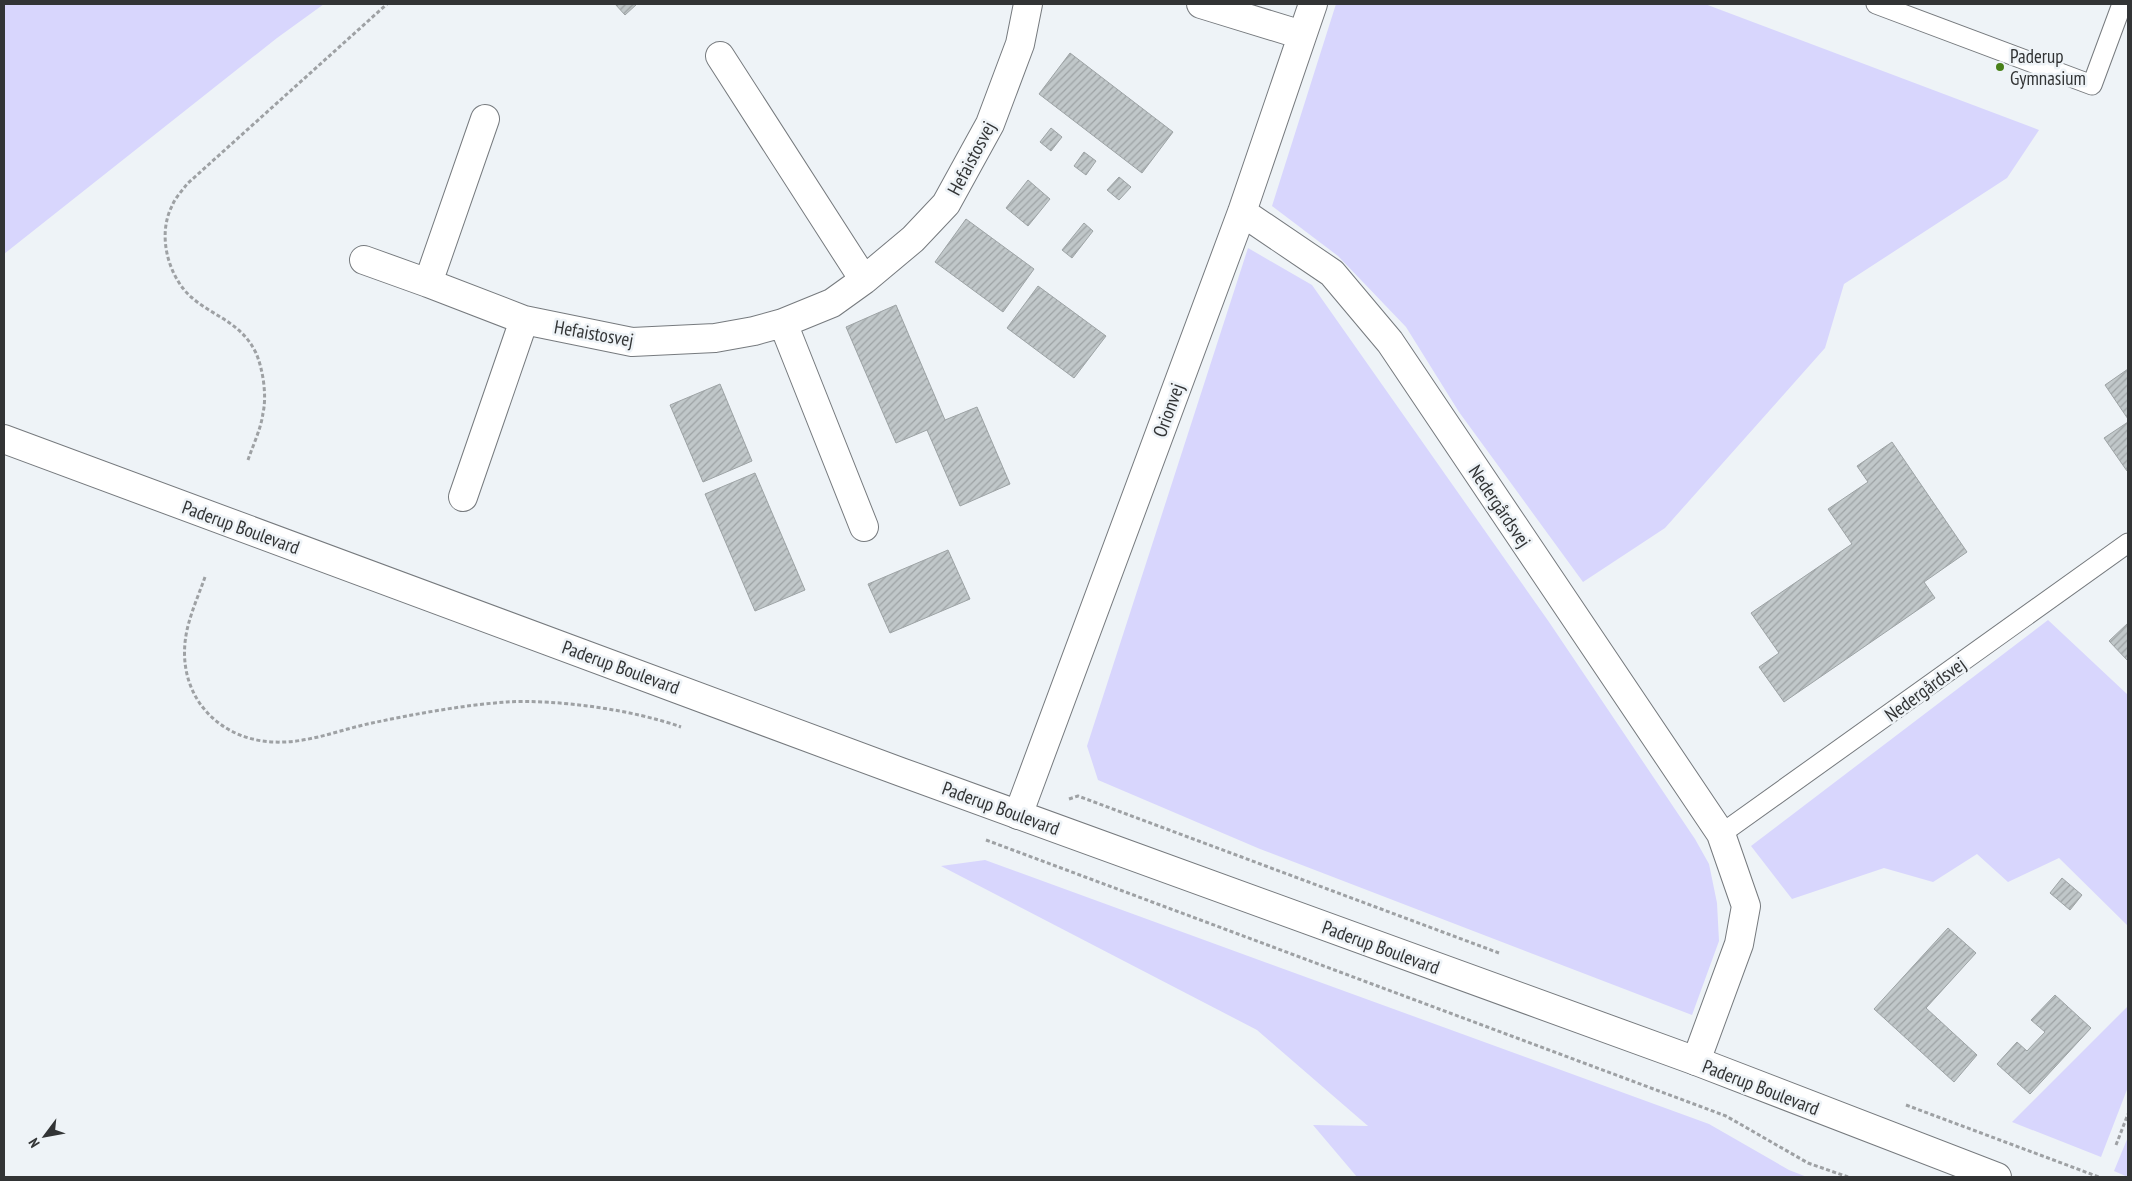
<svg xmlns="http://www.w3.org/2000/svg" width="2132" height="1181" font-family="'PT Sans Narrow',sans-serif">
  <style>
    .grass { fill: #d8d6fd }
    .building { fill: url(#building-hatch); stroke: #9da3a5 }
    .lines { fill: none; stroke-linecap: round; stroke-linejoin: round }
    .lane-casing { stroke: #767a7e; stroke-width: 21 }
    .street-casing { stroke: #767a7e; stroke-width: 30 }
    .secondary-casing { stroke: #767a7e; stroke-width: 30 }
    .path { stroke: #9ea1a4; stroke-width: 3; stroke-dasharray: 4 2.5; stroke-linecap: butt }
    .lane { stroke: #fff; stroke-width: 19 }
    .street { stroke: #fff; stroke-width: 28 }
    .secondary { stroke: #fff; stroke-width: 28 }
    .poi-dot { fill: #488018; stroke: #eef3f7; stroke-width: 2 }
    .labels { text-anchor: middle; stroke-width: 5; stroke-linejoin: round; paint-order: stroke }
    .poi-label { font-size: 19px; fill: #323435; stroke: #eef3f7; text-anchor: start }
    .street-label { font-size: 19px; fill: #323435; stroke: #eef3f7 }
  </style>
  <defs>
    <pattern id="building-hatch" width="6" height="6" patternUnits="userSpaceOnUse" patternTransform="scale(1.25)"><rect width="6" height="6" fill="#c0c7c9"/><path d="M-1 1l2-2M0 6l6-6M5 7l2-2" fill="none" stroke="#9da2a4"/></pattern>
  </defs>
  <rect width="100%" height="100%" fill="#eef3f7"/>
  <path class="grass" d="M4 4H324L277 38 4 254Z
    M1336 4H1705L2039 130 2007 178 1844 284 1825 348 1665 528 1583 582 1459 412 1406 327 1338 256 1272 206Z
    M1248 248 1312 285 1549 622 1695 839 1709 864 1717 903 1719 941 1692 1015 1260 849 1098 780 1087 746Z
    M2048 620 2128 695V926L2059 858 2008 882 1977 854 1933 882 1884 868 1792 899 1751 846Z
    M985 860 1709 1124 1789 1170 1807 1177H1357L1313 1125 1368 1126 1257 1030 941 866Z
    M2128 1006V1087L2101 1157 2012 1122Z
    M2128 1137V1177L2114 1171Z"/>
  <path class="building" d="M615 4H637L625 15Z
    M1070 53 1173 132 1142 173 1039 94Z
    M1051 128 1062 137 1051 151 1040 142Z
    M1084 152 1096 161 1086 175 1074 166Z
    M1119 177 1131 187 1119 200 1107 190Z
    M1028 180 1050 199 1028 226 1006 208Z
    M966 219 1034 269 1003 312 935 262Z
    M1084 223 1093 231 1072 258 1062 250Z
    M1038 286 1106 336 1074 378 1007 328Z
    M896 305 945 420 977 407 1010 484 960 506 927 430 896 443 846 327Z
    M2128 369V419L2105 385Z
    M720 384 752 461 703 482 670 405Z
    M2128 422V470L2127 471 2104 438Z
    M1892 442 1967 552 1924 582 1935 598 1784 702 1759 667 1779 653 1751 613 1852 544 1828 509 1868 482 1857 466Z
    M755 473 805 590 755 611 705 494Z
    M948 550 970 599 890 633 868 584Z
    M2128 623V661L2109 641Z
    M2062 878 2082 895 2070 910 2050 893Z
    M1948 928 1976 953 1926 1008 1977 1055 1954 1082 1874 1009Z
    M2055 995 2091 1028 2030 1094 1997 1064 2017 1042 2027 1051 2045 1032 2031 1020Z"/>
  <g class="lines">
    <g class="lane-casing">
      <path id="lane" d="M1876 4 2092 85 2122 4
        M1721 834 2128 543"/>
    </g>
    <g class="street-casing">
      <path id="street" d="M1201 4 1302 35
        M720 56 864 280
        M485 119 428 283 524 320 632 342 715 338 754 331 783 323 832 303 864 280 913 239 946 204 990 124 1020 44 1028 4
        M1242 212 1332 273 1390 342 1721 834 1746 906 1739 944 1696 1061
        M364 260 428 283
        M783 323 864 527
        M463 497 524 320
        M1018 815 1242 212 1313 4"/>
    </g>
    <g class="secondary-casing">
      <path id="secondary" d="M4 439 901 772 1696 1061 1997 1177"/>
    </g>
    <path class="path" d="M248 460C253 445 261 429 263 413 267 396 263 369 256 353 241 322 214 317 191 297 168 276 157 235 172 206 175 198 182 191 187 184L387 4
      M205 577C199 594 191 612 187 630 173 695 220 745 284 742 314 741 343 729 372 723 415 714 463 705 507 702 557 699 634 710 681 727
      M1069 799 1078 796 1499 953
      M986 840 1726 1116 1808 1163 1848 1177
      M1906 1105 2099 1177
      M2116 1145 2128 1114"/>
    <use href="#lane" class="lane"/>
    <use href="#street" class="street"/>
    <use href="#secondary" class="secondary"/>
  </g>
  <circle class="poi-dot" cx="2000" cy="67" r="5"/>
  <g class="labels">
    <g class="poi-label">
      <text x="2010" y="63">Paderup<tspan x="2010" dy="22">Gymnasium</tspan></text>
    </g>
    <g class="street-label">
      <text transform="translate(971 158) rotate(-62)" y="7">Hefaistosvej</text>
      <text transform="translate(594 333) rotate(10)" y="7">Hefaistosvej</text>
      <text transform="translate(1168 410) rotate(-70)" y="7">Orionvej</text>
      <text transform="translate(1500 506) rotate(56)" y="7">Nedergårdsvej</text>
      <text transform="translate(241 527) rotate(20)" y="7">Paderup Boulevard</text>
      <text transform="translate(621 667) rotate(20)" y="7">Paderup Boulevard</text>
      <text transform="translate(1925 689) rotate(-36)" y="7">Nedergårdsvej</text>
      <text transform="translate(1001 808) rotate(20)" y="7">Paderup Boulevard</text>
      <text transform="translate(1381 947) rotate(20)" y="7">Paderup Boulevard</text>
      <text transform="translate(1761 1087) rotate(21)" y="7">Paderup Boulevard</text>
    </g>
  </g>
  <rect width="2132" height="1181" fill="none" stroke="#323435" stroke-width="10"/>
  <g transform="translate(45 1136) rotate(238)" stroke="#eef3f7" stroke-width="4" paint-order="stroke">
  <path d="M0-4L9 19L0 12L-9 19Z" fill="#323435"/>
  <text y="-8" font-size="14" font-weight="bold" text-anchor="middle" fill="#323435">N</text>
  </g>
</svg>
